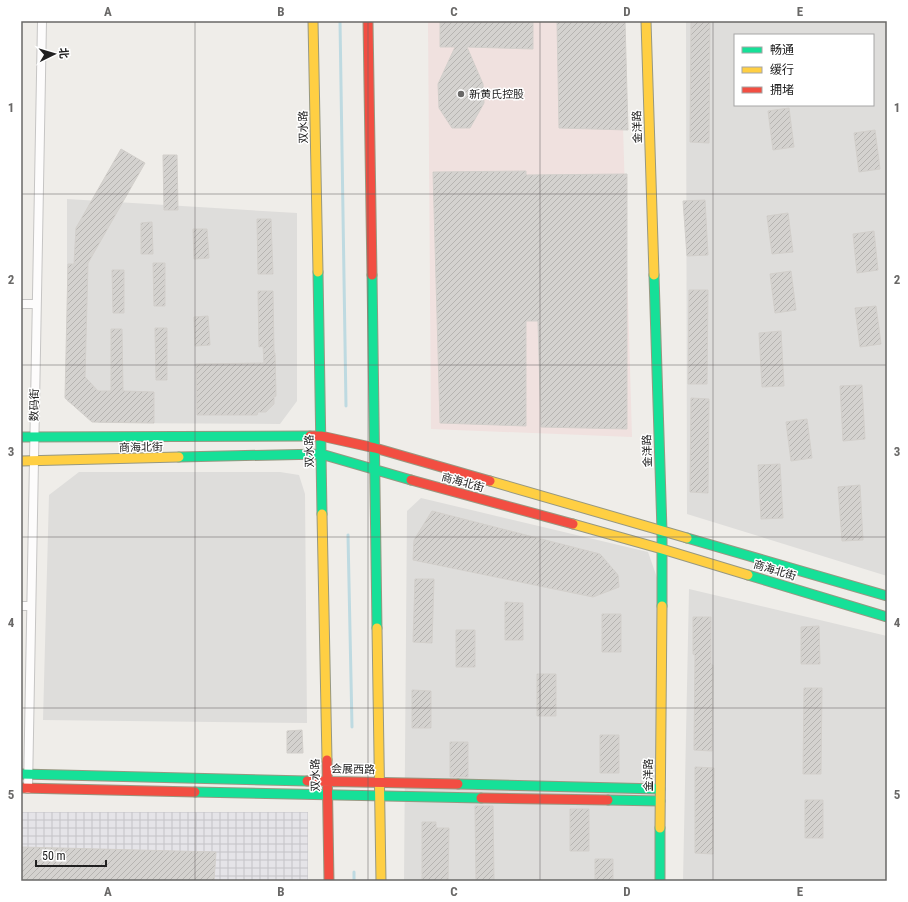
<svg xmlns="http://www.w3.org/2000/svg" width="908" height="902" font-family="'Roboto Condensed','Noto Sans SC',sans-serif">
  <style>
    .residential { fill: #dedddb; fill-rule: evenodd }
    .commercial { fill: #f0e1df }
    .plaza { fill: url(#plaza-grid) }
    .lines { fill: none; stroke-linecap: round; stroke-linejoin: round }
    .stream { stroke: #bedae1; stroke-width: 3 }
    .building { fill: url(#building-hatch); stroke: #d2cfcb }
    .street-casing { stroke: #c6c5c4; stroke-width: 10 }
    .fast-casing { stroke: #979881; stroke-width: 11 }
    .slow-casing { stroke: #979881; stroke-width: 11 }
    .jam-casing { stroke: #979881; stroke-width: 11 }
    .street { stroke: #fdfcfc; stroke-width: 8 }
    .fast { stroke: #16e098; stroke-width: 9 }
    .slow { stroke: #ffcf43; stroke-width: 9 }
    .jam { stroke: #f24e42; stroke-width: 9 }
    .grid { fill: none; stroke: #696867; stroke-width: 1; stroke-opacity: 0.55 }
    .poi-dot { fill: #696867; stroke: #fff; stroke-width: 1.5 }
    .labels { text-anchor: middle; stroke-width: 3; stroke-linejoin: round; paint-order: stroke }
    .poi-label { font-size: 11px; fill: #212121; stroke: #fff; text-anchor: start }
    .street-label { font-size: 11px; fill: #212121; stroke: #fff }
    .neatline { fill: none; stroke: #696867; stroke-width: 1.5 }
    .grid-label { font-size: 13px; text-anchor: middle; font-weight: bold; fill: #696867 }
  </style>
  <defs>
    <pattern id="plaza-grid" width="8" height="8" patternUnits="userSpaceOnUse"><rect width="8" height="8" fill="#e5e4e8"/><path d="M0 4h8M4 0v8" fill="none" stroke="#c4c3c7"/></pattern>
    <pattern id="building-hatch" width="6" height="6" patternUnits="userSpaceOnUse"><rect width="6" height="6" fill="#d4d2cf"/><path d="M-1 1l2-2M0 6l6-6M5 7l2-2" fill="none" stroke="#b6b4b1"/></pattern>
  </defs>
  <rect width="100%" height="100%" fill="#efede9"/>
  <path class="residential" d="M686 21H887V576L687 514ZM735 35H873V105H735Z
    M67 199 297 213V401L280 424 99 423 67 401Z
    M79 472H280L299 475 305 494 307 723 43 720 49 495Z
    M421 498 648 552 661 589 659 881H404L407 511Z
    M689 589 887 636V881H683Z"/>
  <path class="commercial" d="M428 21H620L632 437 431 429Z"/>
  <path class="plaza" d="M21 812H308V881H21Z"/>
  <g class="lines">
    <path class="stream" d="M340 21 346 406
      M348 535 352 727
      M354 872V881"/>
  </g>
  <path class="building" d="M440 21H533V49L467 47 483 84 484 103 470 128H452L439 108 438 84 455 47H440Z
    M557 21H625L628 130 559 128Z
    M691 21H710L709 143 690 142Z
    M789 108 794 147 773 150 768 111Z
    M875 130 880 169 859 172 854 133Z
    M121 149 145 163 88 263 85 377 98 391H111V329H122L123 391 154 392V423L92 422 65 398 68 264H74L76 228Z
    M163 155H177L178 210H164Z
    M526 171V175L627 174V429L541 427 538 321H526V426L440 423 433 172Z
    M705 200 708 255 687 256 683 201Z
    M788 213 793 252 772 254 767 216Z
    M257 219H271L273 274H258Z
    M152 222 153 254H141V223Z
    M193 229H207L209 258 194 259Z
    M874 231 878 270 857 273 853 234Z
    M153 263H165V306H154Z
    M112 270H124V313H113Z
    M791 271 796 310 775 313 770 274Z
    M689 290H708L707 384H688Z
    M258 291H273L274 353H275L276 396 274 397V404L266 412H258L257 415H197L196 364 264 363 263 346 259 347Z
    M876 306 881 344 860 347 855 308Z
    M208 316 210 345 195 346 194 317Z
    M155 328H167V380H156Z
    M781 331 784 386 762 387 759 333Z
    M862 385 865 439 843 441 840 386Z
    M691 398 709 399 708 493 690 492Z
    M807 419 812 458 791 461 786 422Z
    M780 464 783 518 761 519 758 465Z
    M860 485 863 540 842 541 838 487Z
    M432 511 600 554 618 575 619 587 593 597 413 560 414 540Z
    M415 579H434L432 643 413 642Z
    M505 602 523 603V640H505Z
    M602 614H621V652H602Z
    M693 617H711V665H713L712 751 694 750 695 655 693 654Z
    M819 626 820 664H801V627Z
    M456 630H475V667H456Z
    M537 674H556V716H537Z
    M804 688H822L821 774H803Z
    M412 690 431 691V728H412Z
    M302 730 303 753H287V731Z
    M600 735H619V773H600Z
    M450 742H468V777H450Z
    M695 767 714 768 713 854 695 853Z
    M805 800H823V838H805Z
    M475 806H493L494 881H476Z
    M570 809H589V851H570Z
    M422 822H436V828H449L448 881H422Z
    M21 847 216 852 214 881H21Z
    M595 859H613V881H595Z"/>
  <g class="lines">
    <g class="street-casing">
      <path id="street" d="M21 304H36
        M21 606H31
        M28 789 42 21"/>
    </g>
    <g class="fast-casing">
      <path id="fast" d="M318 272 322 514
        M372 275 377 628
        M654 275 662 531V606
        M21 437 310 436
        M179 457 321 454 411 480
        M687 538 887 596
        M748 575 887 617
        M21 774 307 781
        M458 784 660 789
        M195 792 481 798
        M608 800 660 801
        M660 881V828"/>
    </g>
    <g class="slow-casing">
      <path id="slow" d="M313 21 318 272
        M646 21 654 275
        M21 461 179 457
        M490 481 687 538
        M322 514 327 760
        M573 524 662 549 748 575
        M377 628 381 881
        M660 828 662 606"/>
    </g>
    <g class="jam-casing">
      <path id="jam" d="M368 21 372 275
        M310 436H321L375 448 490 481
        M411 480 573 524
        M327 760 329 881
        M307 781 458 784
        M21 788 195 792
        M481 798 608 800"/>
    </g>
    <use href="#street" class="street"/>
    <use href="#fast" class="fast"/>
    <use href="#slow" class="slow"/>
    <use href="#jam" class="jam"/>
  </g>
  <path class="grid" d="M195 21V881M368 21V881M540 21V881M713 21V881M21 194H887M21 365H887M21 537H887M21 708H887"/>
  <circle class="poi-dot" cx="461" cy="94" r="4"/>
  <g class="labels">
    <g class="poi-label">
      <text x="469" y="98">新黄氏控股</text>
    </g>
    <g class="street-label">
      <text transform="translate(303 127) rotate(-91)" y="4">双水路</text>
      <text transform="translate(637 127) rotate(-92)" y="4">金洋路</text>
      <text transform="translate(34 405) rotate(-89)" y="4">数码街</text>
      <text transform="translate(141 447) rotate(-1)" y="4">商海北街</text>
      <text transform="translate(309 451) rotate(-91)" y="4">双水路</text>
      <text transform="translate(647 451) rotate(-92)" y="4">金洋路</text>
      <text transform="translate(463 482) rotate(15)" y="4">商海北街</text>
      <text transform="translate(775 570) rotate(17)" y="4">商海北街</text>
      <text transform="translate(353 769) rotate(1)" y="4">会展西路</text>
      <text transform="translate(315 775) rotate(-91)" y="4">双水路</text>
      <text transform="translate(648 775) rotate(-90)" y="4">金洋路</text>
    </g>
  </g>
  <rect width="908" height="902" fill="none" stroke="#ffffff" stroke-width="44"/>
  <rect x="734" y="34" width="140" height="72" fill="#ffffff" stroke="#a6a6a6"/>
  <rect x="742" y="47" width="20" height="6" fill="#16e098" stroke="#a6a6a6"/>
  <text x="770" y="54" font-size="12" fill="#212121">畅通</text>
  <rect x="742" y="67" width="20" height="6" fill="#ffcf43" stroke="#a6a6a6"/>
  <text x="770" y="74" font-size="12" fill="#212121">缓行</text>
  <rect x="742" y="87" width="20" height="6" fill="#f24e42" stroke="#a6a6a6"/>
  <text x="770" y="94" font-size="12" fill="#212121">拥堵</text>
  <g transform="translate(54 54) rotate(85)" stroke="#ffffff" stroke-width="3" paint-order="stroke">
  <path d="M0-3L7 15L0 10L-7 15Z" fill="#212121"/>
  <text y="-6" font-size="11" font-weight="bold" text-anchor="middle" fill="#212121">北</text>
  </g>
  <path d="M36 860v6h70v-6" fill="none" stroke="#212121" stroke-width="2"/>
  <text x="42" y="860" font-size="12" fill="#212121" stroke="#ffffff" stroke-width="3" paint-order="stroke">50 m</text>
  <rect x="22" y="22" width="864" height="858" class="neatline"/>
  <g class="grid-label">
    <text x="108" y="16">A</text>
    <text x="281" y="16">B</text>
    <text x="454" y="16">C</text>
    <text x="627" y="16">D</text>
    <text x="800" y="16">E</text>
    <text x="11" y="112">1</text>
    <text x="897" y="112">1</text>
    <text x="11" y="284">2</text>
    <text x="897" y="284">2</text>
    <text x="11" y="456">3</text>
    <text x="897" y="456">3</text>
    <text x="11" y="627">4</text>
    <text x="897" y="627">4</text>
    <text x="11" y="799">5</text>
    <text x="897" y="799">5</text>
    <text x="108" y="896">A</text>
    <text x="281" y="896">B</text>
    <text x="454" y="896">C</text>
    <text x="627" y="896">D</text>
    <text x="800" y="896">E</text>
  </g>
</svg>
